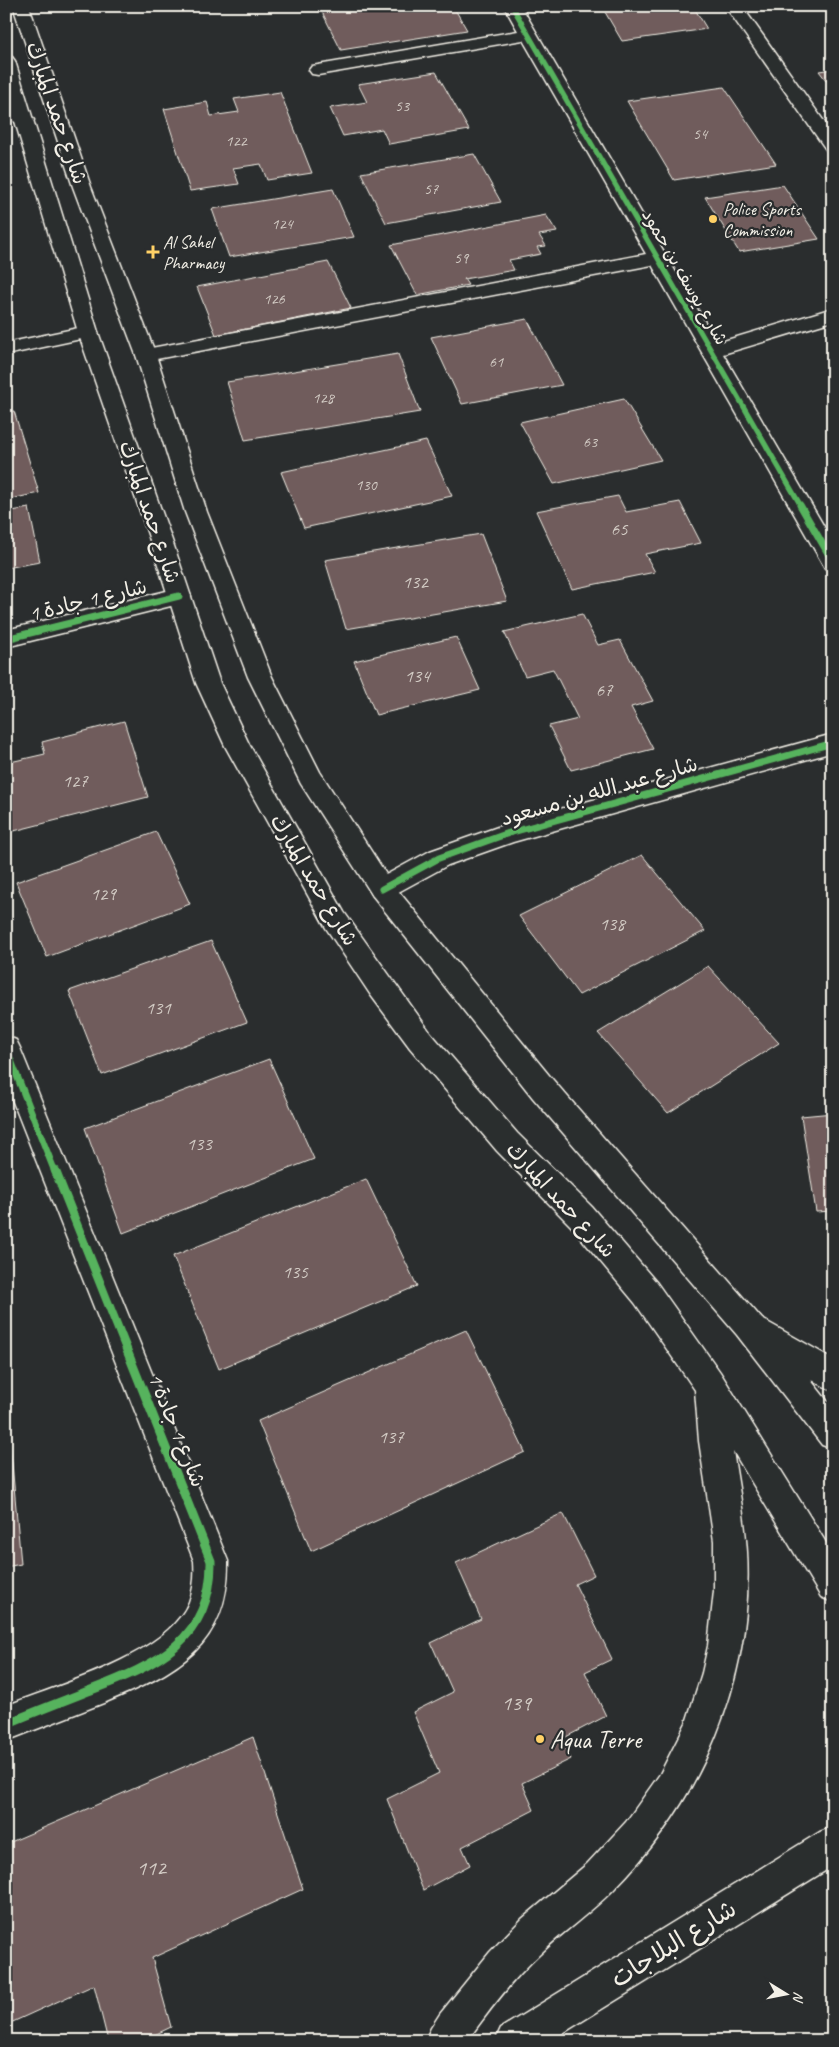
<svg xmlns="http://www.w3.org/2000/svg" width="839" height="2047" font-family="Caveat,'Playpen Sans Arabic',sans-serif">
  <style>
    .building { fill: #6f5c5b; stroke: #f4f1e8 }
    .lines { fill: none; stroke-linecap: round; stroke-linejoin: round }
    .minor-casing { stroke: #f4f1e8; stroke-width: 3 }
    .major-casing { stroke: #f4f1e8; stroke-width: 3 }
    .minor { fill: #2a2d2e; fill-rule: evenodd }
    .major { fill: #2a2d2e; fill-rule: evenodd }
    .cycleway-far2-casing { stroke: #2a2d2e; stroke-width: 7 }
    .cycleway-far1-casing { stroke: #2a2d2e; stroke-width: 10 }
    .cycleway-casing { stroke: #2a2d2e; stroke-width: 12 }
    .cycleway-far2 { stroke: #56b35d; stroke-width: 5 }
    .cycleway-far1 { stroke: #56b35d; stroke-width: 7 }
    .cycleway { stroke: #56b35d; stroke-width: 9 }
    .poi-dot { fill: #ffd166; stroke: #2a2d2e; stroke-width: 2 }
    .labels { text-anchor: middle; stroke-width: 4.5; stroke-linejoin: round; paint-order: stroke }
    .far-number-label { font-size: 16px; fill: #d3ccc5 }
    .far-poi-label { font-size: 18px; fill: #f4f1e8; stroke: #2a2d2e; text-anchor: start }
    .far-street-label { font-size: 18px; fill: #f4f1e8; stroke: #2a2d2e }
    .number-label { font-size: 19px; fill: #d3ccc5 }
    .street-label { font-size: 21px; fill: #f4f1e8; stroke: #2a2d2e }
    .near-number-label { font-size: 22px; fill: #d3ccc5 }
    .near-poi-label { font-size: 25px; fill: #f4f1e8; stroke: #2a2d2e; text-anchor: start }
    .near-street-label { font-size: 25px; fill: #f4f1e8; stroke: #2a2d2e }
  </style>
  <rect width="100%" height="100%" fill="#2a2d2e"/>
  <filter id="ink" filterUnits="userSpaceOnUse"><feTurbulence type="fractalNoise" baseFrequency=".02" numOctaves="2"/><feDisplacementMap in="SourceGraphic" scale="10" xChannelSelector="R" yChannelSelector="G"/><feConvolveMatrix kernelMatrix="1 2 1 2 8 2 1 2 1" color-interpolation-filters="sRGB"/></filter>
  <g filter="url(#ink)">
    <path class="building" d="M361 6H453L467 30 341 50 322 12Z
      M610 6H693L707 29 622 41 602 7Z
      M833 69V89L819 71Z
      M436 72 469 130 389 144 382 129 343 136 330 108 367 102 358 84Z
      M724 87 776 164 674 180 627 101Z
      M280 92 312 173 267 180 261 164 233 168 239 184 190 191 164 109 207 102 211 116 239 112 234 99Z
      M474 154 501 202 386 223 361 173Z
      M783 185 819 239 739 252 705 197Z
      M333 189 354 237 229 257 212 209Z
      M546 215 557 232 539 235 546 246 537 247 541 254 509 260 514 270 464 279 468 285 417 295 391 245Z
      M328 262 351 308 216 335 197 287Z
      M527 319 562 385 462 404 431 337Z
      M398 354 420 412 245 440 227 382Z
      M624 399 661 460 554 484 520 422Z
      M14 411 39 493 6 500V412Z
      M426 441 452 496 304 528 281 472Z
      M618 496 626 512 680 502 701 543 645 554 655 572 572 589 536 511Z
      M29 508 40 562 6 568V512Z
      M481 534 507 601 346 629 325 560Z
      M582 614 598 645 620 640 653 701 631 707 653 749 571 770 549 726 578 719 553 669 525 676 504 632Z
      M456 637 480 690 376 715 354 661Z
      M124 721 148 797 6 833V763L45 754 42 742Z
      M156 832 190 904 47 957 16 882Z
      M642 855 705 931 579 995 519 916Z
      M211 941 247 1022 102 1075 69 991Z
      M708 966 779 1043 668 1113 598 1033Z
      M269 1059 314 1159 123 1233 85 1128Z
      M833 1113V1211L816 1212 801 1116Z
      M366 1179 417 1286 219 1369 173 1256Z
      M466 1330 525 1452 311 1551 258 1421Z
      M6 1396 21 1564 6 1567Z
      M563 1513 594 1575 575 1584 612 1659 585 1672 606 1716 562 1739 571 1759 522 1783 534 1810 462 1847 470 1865 423 1890 387 1799 439 1773 413 1712 453 1692 431 1643 481 1619 456 1563Z
      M253 1737 303 1889 152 1958 171 2027 142 2041H108L94 1985 6 2025V1844Z"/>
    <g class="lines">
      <g class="minor-casing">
        <path id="minor" d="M504 6H521L717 343 833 308V321L723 354 833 542V570L825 568 652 265 146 361 139 360 136 355 139 350 146 349 646 254 523 40 318 75 312 74 309 70 312 66 318 65 518 31Z
          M725 6H742L833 134V152L827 151Z
          M6 104 31 116 34 120 31 124 25 125 19 124 6 117Z
          M88 326 95 328 98 332 95 336 6 355V343Z
          M179 588 187 590 191 596 187 602 6 647V630Z
          M833 734V752L513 842 448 865 391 896 382 899 373 896 369 889 373 882 430 851 509 823Z
          M6 1036 16 1040 20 1048 228 1561C229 1647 175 1673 106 1702 73 1715 39 1728 6 1741V1706C57 1685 167 1656 189 1602 194 1589 195 1575 194 1561L6 1084Z"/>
      </g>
      <g class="major-casing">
        <path id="major" d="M13 6H29L91 187 156 355 207 512 272 677 320 772 391 882 553 1080 762 1319 833 1359V1391L810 1379 833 1408V1449L822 1445 737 1335 533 1098 373 896 301 784 248 677 185 512 136 355 73 187Z
          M6 56 12 57 15 61 98 332 174 546 220 683 249 744 344 912 430 1032 517 1133 591 1206 657 1283 720 1372 833 1554V1602L821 1597 733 1451C738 1484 745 1518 747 1552 754 1678 702 1800 614 1889 591 1913 563 1931 540 1954 512 1980 489 2010 467 2041H425L431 2028 440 2014 490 1952 522 1919 587 1864 626 1822 660 1774 686 1723 702 1673 708 1646 714 1591V1541L699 1441 695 1390 635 1303 571 1226 497 1151 410 1048 370 994 326 928 225 746 196 683 152 546 78 332 6 91Z
          M833 1827V1866L550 2041H495L501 2028 820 1832Z"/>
      </g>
      <use href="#minor" class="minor"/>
      <use href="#major" class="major"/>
      <g class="cycleway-far2-casing">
        <path id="cycleway-far2" d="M512 6 801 506"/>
      </g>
      <g class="cycleway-far1-casing">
        <path id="cycleway-far1" d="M800 505 833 562
          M6 639 179 596
          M382 889 439 858 509 833 833 743
          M6 1048 55 1172"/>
      </g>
      <g class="cycleway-casing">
        <path id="cycleway" d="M6 1724C34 1712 63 1701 91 1690 156 1665 212 1640 211 1561L55 1170"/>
      </g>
      <use href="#cycleway-far2" class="cycleway-far2"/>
      <use href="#cycleway-far1" class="cycleway-far1"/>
      <use href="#cycleway" class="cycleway"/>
    </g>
  </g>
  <g class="poi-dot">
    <circle cx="713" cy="219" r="5"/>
    <path d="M150.5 244.5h5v5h5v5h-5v5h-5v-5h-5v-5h5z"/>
    <circle cx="540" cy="1739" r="5"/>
  </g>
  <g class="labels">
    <g class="far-number-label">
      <text x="402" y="111">53</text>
      <text x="700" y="139">54</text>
      <text x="236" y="146">122</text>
      <text x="431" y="194">57</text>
      <text x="282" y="229">124</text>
      <text x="461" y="263">59</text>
      <text x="274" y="304">126</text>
      <text x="496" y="367">61</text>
      <text x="323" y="403">128</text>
      <text x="590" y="447">63</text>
      <text x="366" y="490">130</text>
    </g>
    <g class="far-poi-label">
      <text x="723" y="215">Police Sports<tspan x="723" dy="21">Commission</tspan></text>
      <text x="163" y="248">Al Sahel<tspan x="163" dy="21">Pharmacy</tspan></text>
    </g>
    <g class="far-street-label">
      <text transform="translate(685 277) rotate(60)" y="6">شارع يوسف بن حمود</text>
    </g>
    <g class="number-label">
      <text x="619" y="535">65</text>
      <text x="415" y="588">132</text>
      <text x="417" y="682">134</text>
      <text x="604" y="696">67</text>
      <text x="75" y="787">127</text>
      <text x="103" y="900">129</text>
      <text x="612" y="930">138</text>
      <text x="158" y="1014">131</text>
      <text x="199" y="1150">133</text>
      <text x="295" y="1278">135</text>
      <text x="391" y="1443">137</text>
    </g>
    <g class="street-label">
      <text transform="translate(57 113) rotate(71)" y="7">شارع حمد المبارك</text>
      <text transform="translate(150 512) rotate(71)" y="7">شارع حمد المبارك</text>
      <text transform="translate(88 600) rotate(-14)" y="7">شارع 1 جادة 1</text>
      <text transform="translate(599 791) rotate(-16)" y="7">شارع عبد الله بن مسعود</text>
      <text transform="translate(314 880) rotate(59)" y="7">شارع حمد المبارك</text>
      <text transform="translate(561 1200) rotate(47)" y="7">شارع حمد المبارك</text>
      <text transform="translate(177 1430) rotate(68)" y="7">شارع 1 جادة 1</text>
    </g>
    <g class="near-number-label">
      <text x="516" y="1710">139</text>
      <text x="151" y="1875">112</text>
    </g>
    <g class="near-poi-label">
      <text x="550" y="1748">Aqua Terre</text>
    </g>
    <g class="near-street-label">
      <text transform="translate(673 1943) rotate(-32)" y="9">شارع البلاجات</text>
    </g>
  </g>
  <rect width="839" height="2047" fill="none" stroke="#2a2d2e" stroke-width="25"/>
  <rect x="12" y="12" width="814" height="2022" fill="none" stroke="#f4f1e8" stroke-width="2" filter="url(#ink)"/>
  <g transform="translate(786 1994) rotate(100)" stroke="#2a2d2e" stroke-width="4" paint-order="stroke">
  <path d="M0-4L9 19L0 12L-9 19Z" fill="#f4f1e8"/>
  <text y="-8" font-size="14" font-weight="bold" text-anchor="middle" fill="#f4f1e8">N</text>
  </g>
</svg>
